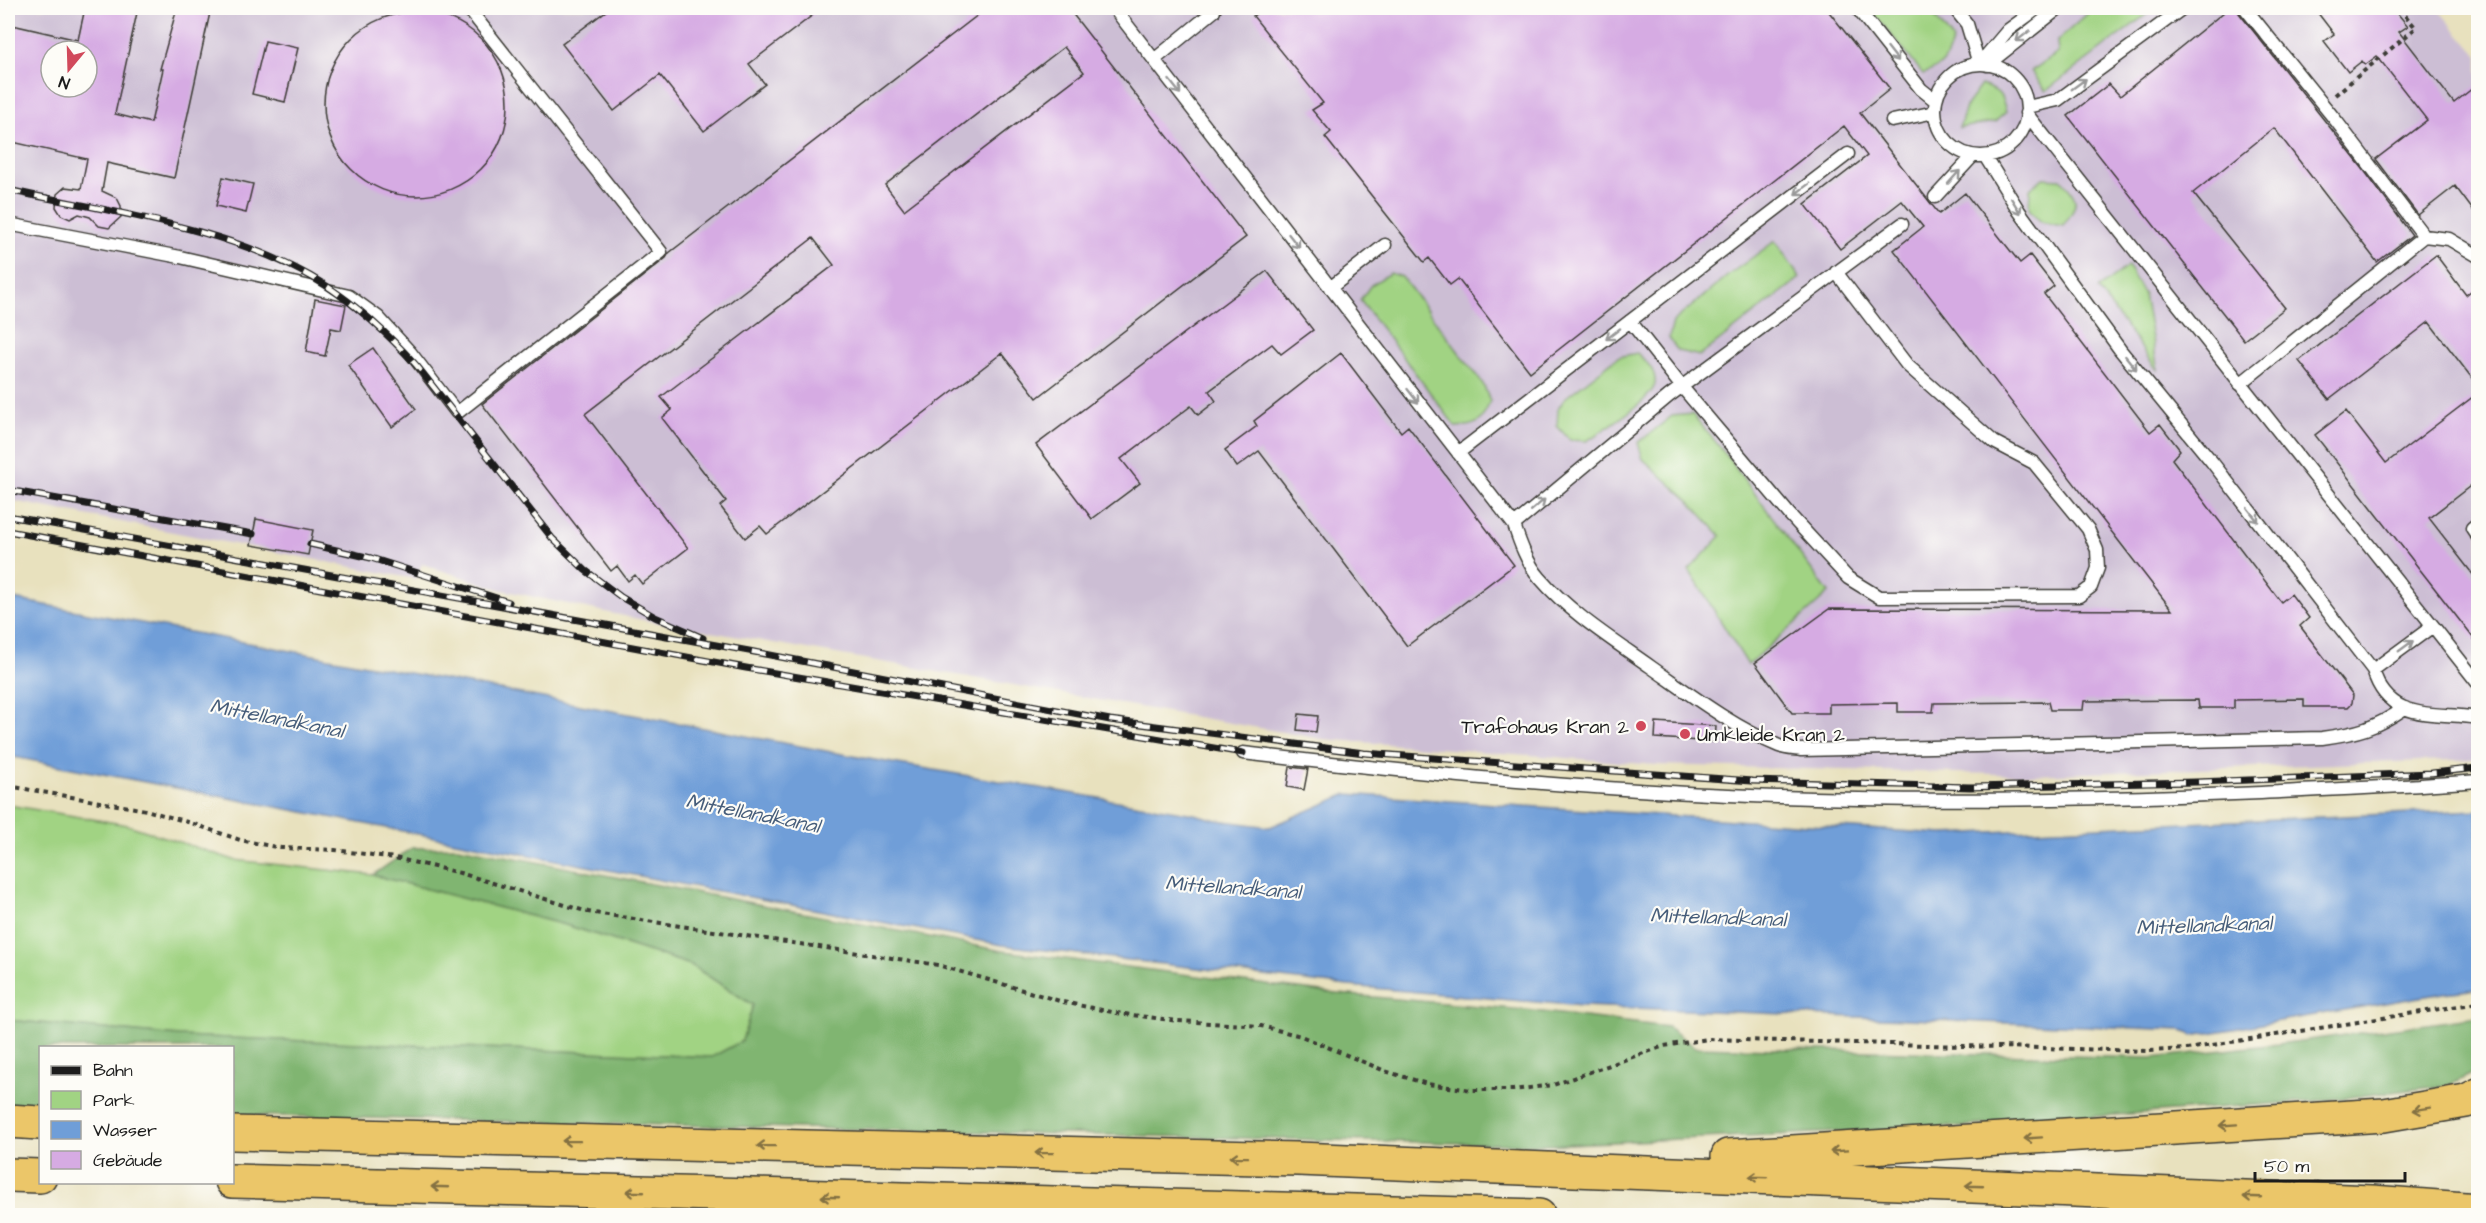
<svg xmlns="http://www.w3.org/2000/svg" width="2486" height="1223" font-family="'Architects Daughter',sans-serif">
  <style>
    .industrial { fill: #ccbed4; fill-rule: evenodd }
    .green { fill: #a1d383; stroke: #5e7850; stroke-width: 1.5 }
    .forest { fill: #80b571; stroke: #4e6846; stroke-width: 1.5 }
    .water { fill: #6f9ed8; stroke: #465d7a; stroke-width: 1.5 }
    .building { fill: #d6abe3; fill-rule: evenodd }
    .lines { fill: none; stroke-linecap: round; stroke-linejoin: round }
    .service-casing { stroke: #3b3a34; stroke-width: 15 }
    .motorway-casing { stroke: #3b3a34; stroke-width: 36 }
    .path { stroke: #3b3a34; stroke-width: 4; stroke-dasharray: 4.5 4.5; stroke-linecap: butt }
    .service { stroke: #fff; stroke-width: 12 }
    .motorway { stroke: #ebc669; stroke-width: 33 }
    .rail-casing { stroke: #1c1c1c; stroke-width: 7 }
    .rail { stroke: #fdfcf7; stroke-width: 4.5; stroke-dasharray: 14; stroke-linecap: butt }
    .oneway { stroke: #999 }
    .oneway2 { stroke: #847142 }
    .poi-dot { fill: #d1495b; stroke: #fdfcf7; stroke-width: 2 }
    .labels { text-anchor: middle; stroke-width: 4.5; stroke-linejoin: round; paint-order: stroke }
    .poi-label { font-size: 20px; fill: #1c1c1c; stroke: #fdfcf7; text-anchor: end }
    .water-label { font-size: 21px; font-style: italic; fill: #465d7a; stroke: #fdfcf7 }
  </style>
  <rect width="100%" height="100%" fill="#fdfcf7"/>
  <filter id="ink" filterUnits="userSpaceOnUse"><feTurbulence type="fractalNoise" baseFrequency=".0167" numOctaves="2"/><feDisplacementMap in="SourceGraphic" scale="12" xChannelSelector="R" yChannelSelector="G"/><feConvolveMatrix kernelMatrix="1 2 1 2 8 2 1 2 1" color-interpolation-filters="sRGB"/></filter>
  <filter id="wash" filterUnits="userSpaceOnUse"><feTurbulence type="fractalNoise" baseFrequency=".008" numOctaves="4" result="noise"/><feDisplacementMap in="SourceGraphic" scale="24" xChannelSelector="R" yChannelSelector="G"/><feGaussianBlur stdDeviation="1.35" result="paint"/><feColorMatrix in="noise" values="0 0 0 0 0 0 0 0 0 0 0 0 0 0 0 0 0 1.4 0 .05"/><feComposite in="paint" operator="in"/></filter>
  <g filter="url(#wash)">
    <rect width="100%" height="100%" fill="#e8e1be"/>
    <path class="industrial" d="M8 8H2437L2478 56V759L2032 775 1657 765 1322 739 643 620 502 590 422 564 415 579 8 500ZM51 51H87V87H51Z"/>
    <path class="green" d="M1869 8H1928L1953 40C1946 61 1944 67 1923 74Z
      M2087 8H2155L2046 91 2031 71 2058 53 2057 41 2088 13Z
      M1981 85C1998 90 2002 93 2006 112L1995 122 1959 128 1967 104Z
      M2043 178 2061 179C2080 201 2079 203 2063 226L2041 222 2029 209 2030 189Z
      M1775 241 1800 278 1700 356 1678 351 1669 338 1673 322 1731 273Z
      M2128 266 2144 295 2158 371 2098 289Z
      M1390 273 1402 277 1483 384 1490 401C1482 422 1479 426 1456 427L1360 300 1371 285Z
      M1637 353C1646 361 1657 371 1655 384 1651 402 1602 430 1587 441L1570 440 1557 426 1558 409 1565 398 1618 357Z
      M1692 414 1720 447 1829 593 1748 665 1689 570 1721 536 1689 501 1643 459 1638 443 1672 416Z
      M8 805 128 825 234 860 373 875 569 926 691 965 753 1005 742 1041 712 1057 179 1036 8 1020Z"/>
    <path class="forest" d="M458 847 1003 951 1338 994 1526 1010 1668 1027 1695 1047 2152 1058 2278 1044 2478 1017V1071L2450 1085 2326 1100 1949 1127 1546 1145 233 1115 232 1048H40V1110H8V1020L179 1036 712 1057 742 1041 753 1005 691 965 569 926 373 875 412 848Z"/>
    <path class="water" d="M8 598 869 759 1194 814 1217 820 1270 827 1347 794 1943 834 2478 810V989L2444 993 2192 1036 2188 1032 2181 1030 1582 1006 1348 986 1002 945 8 756Z"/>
    <g id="blocks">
      <path class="building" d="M85 8H138L115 114 151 123 163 69H160L177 8H211L174 178 107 163 102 191 117 198 121 206V217L109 228 99 226 90 217 79 214 70 219 61 215 56 207 57 194 65 187 81 189 87 159 8 141V24L78 40ZM51 51H87V87H51Z
        M610 8H822L749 64 765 84 704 131 660 75 614 111 562 44Z
        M987 8H1068L1246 237 1037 398 1002 353 767 534 760 526 745 538 720 506 726 501 662 418 672 410 661 397 834 265 813 238 585 414 688 548 642 584 635 575 628 581 617 566 611 571 482 404 666 258 669 253ZM1064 47 1084 72 904 210 885 185Z
        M1264 8H1826L1890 89 1860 113 1939 214 1965 193 2020 263 2030 255 2054 286 2044 294 2150 432 2160 424 2180 450 2172 459 2281 602 2291 594 2309 618 2300 626 2353 695 2352 703 2348 707H2304V699L2234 700V708H2199L2198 700 2084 701 2083 710H2050L2048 702 1934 703 1933 712H1898V703L1829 704V713H1792L1755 663 1829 609 2172 610 1894 250 1923 227 1902 201 1840 249 1805 204 1867 156 1844 126 1530 372 1458 279 1450 285 1429 258 1424 262 1325 137 1331 132 1312 110 1323 103 1253 16Z
        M2229 8H2237L2239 13 2363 169 2412 235 2377 262 2274 128 2193 193 2285 308 2244 340 2068 116 2109 84 2120 96Z
        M2314 8H2393L2408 26 2399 32 2454 103 2478 84V217L2455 186 2418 215 2376 159 2427 120 2377 56 2365 65 2362 61 2348 72 2324 41 2334 34Z
        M324 104a92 92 0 1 1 184 0a92 92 0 1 1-184 0Z
        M265 41 298 48 285 102 252 94Z
        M223 177 253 184 246 213 216 206Z
        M2436 255 2466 295 2478 285V386L2429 322 2329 399 2299 361Z
        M1267 271 1313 330 1281 354 1272 344 1209 391 1216 401 1198 415 1191 406 1121 459 1140 483 1092 519 1036 445Z
        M315 299 346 305 341 330 331 328 325 356 306 352Z
        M373 348 416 409 392 427 348 365Z
        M1341 353 1401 432 1408 426 1514 565 1407 646 1259 451 1237 467 1225 450 1257 426 1254 421Z
        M2478 393V480L2429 518 2478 581V644L2315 435 2346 411 2386 463Z
        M256 519 313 530 308 555 251 545Z
        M1299 714 1318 716 1316 732 1297 730Z
        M1656 722 1716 726 1715 742 1655 738Z
        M1290 767 1308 769 1304 790 1287 787Z"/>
    </g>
  </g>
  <g filter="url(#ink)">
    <use href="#blocks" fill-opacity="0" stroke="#3b3a34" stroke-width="1.5"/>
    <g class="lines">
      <g class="service-casing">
        <path id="service" d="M1114 8 1514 525 1669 396 1902 224
          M1857 8 1921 89 1936 101
          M1954 8 1967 24 1979 64
          M2245 8 2337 122 2424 236 2449 239 2478 256
          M1154 60 1214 11
          M1980 63 2008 30 2038 8
          M1935 110a46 46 0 1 1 92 0a46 46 0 1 1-92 0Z
          M1987 65 2059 8
          M2027 107 2058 100 2183 8
          M1892 121 1935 112
          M1985 156 2019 211 2121 351 2212 462 2373 670 2433 626 2026 113
          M1935 197 1973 156
          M8 224 180 257 349 296 378 317 410 352 457 413 661 252 468 8
          M1330 288 1385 245
          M1630 321 1682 387 1790 515 1848 578 1879 597 2079 596 2091 587 2098 568 2097 550 2088 529 2034 463 1994 442 1907 365 1836 272
          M2240 384 2424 236
          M1458 453 1848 154
          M2478 523 2472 528 2478 537
          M1514 525C1520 543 1527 563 1540 578 1570 613 1613 640 1651 667 1691 695 1733 727 1779 746 1786 749 1794 749 1801 750L2322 738C2358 733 2374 729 2405 708
          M2433 626 2477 682 2478 680
          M2373 670C2389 724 2436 711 2478 718
          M1243 753C1412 773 1581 789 1751 796 1921 803 2091 800 2261 793 2334 789 2406 787 2478 781"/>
      </g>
      <g class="motorway-casing">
        <path id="motorway" d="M8 1121 40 1123
          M232 1133 1298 1159 2372 1202 2478 1210
          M1728 1156 2384 1115 2466 1101 2478 1095
          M8 1175 40 1176
          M232 1181 1539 1216"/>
      </g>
      <path class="path" d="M2335 95 2416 28 2399 8
        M8 786 146 810 191 823 240 840 281 848 335 850 395 858 460 873 588 912 938 965 1063 1002 1117 1013 1178 1021 1261 1026 1301 1036 1385 1071 1427 1084 1472 1090H1513L1553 1085 1664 1046 1708 1039 2148 1051 2187 1049 2478 1003"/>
      <use href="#service" class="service"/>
      <use href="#motorway" class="motorway"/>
      <g class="rail-casing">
        <path id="rail" d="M8 190C110 212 236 228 325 285 359 307 390 336 417 366L552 538 585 570 621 597 655 617 703 638
          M8 490 253 534
          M8 516 749 651 1110 720 1364 753 1752 781 1970 787 2196 782 2432 773 2478 768
          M8 531 746 668 1243 753
          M310 544 371 558 509 602"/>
      </g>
      <use href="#rail" class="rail"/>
    </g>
    <defs><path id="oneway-shaft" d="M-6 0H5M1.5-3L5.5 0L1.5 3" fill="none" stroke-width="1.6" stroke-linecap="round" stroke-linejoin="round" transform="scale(1.5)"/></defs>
    <g class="oneway">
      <use href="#oneway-shaft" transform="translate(2023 36) rotate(142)"/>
      <use href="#oneway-shaft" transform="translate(1893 54) rotate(52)"/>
      <use href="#oneway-shaft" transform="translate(2079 84) rotate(-36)"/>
      <use href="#oneway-shaft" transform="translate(1175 87) rotate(52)"/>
      <use href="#oneway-shaft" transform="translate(1954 177) rotate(-48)"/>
      <use href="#oneway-shaft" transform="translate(1802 189) rotate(143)"/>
      <use href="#oneway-shaft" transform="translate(2016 206) rotate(58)"/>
      <use href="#oneway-shaft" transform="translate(1294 241) rotate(52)"/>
      <use href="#oneway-shaft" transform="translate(1613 334) rotate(142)"/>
      <use href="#oneway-shaft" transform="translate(2131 363) rotate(51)"/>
      <use href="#oneway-shaft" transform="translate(1413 396) rotate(52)"/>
      <use href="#oneway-shaft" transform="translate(1538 505) rotate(-40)"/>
      <use href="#oneway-shaft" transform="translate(2253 515) rotate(52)"/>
      <use href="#oneway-shaft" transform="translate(2406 646) rotate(-36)"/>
    </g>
    <g class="oneway2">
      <use href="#oneway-shaft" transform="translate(2422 1109) rotate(171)"/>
      <use href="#oneway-shaft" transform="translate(2228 1125) rotate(176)"/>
      <use href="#oneway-shaft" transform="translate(2033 1138) rotate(176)"/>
      <use href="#oneway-shaft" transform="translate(571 1141) rotate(-179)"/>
      <use href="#oneway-shaft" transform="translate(766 1146) rotate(-179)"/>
      <use href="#oneway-shaft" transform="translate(1839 1151) rotate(176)"/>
      <use href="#oneway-shaft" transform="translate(1044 1153) rotate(-179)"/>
      <use href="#oneway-shaft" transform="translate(1239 1157) rotate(-179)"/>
      <use href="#oneway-shaft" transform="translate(1758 1177) rotate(-178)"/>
      <use href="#oneway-shaft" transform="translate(1974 1186) rotate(-178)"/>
      <use href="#oneway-shaft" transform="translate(440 1187) rotate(-178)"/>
      <use href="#oneway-shaft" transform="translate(635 1192) rotate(-178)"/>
      <use href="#oneway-shaft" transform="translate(830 1197) rotate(-178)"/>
      <use href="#oneway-shaft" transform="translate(2252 1197) rotate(-178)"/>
    </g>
  </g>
  <g class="poi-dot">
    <circle cx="1641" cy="726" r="6"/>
    <circle cx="1685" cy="734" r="6"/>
  </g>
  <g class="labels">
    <g class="poi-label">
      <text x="1629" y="733">Trafohaus Kran 2</text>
      <text x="1697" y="741" text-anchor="start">Umkleide Kran 2</text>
    </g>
    <g class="water-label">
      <text transform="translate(277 718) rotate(11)" y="7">Mittellandkanal</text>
      <text transform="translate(753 813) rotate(11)" y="7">Mittellandkanal</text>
      <text transform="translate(1233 887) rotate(4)" y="7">Mittellandkanal</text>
      <text transform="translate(1718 917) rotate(2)" y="7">Mittellandkanal</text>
      <text transform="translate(2204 925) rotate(-2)" y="7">Mittellandkanal</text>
    </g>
  </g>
  <rect width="2486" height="1223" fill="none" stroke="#fdfcf7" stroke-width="30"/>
  <rect x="39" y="1046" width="195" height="138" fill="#fdfcf7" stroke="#a3a29f" stroke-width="1.5"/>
  <rect x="51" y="1066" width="30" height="9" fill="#1c1c1c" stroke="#a3a29f" stroke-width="1.5"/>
  <text x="93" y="1076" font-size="18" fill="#1c1c1c">Bahn</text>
  <rect x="51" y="1091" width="30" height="18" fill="#a1d383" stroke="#a3a29f" stroke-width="1.5"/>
  <text x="93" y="1106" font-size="18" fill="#1c1c1c">Park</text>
  <rect x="51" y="1121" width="30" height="18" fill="#6f9ed8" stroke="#a3a29f" stroke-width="1.5"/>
  <text x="93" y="1136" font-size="18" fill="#1c1c1c">Wasser</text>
  <rect x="51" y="1151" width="30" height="18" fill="#d6abe3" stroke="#a3a29f" stroke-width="1.5"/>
  <text x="93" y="1166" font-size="18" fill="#1c1c1c">Gebäude</text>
  <g transform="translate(69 69) rotate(199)"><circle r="28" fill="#fdfcf7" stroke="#a3a29f" stroke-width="1.5"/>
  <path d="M0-4.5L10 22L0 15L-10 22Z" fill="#d1495b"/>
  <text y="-9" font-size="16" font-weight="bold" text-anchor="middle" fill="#1c1c1c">N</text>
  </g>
  <path d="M2255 1172v9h150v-9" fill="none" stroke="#1c1c1c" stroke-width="3"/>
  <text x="2264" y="1172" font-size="18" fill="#1c1c1c" stroke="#fdfcf7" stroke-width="4.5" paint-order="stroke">50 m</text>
</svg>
